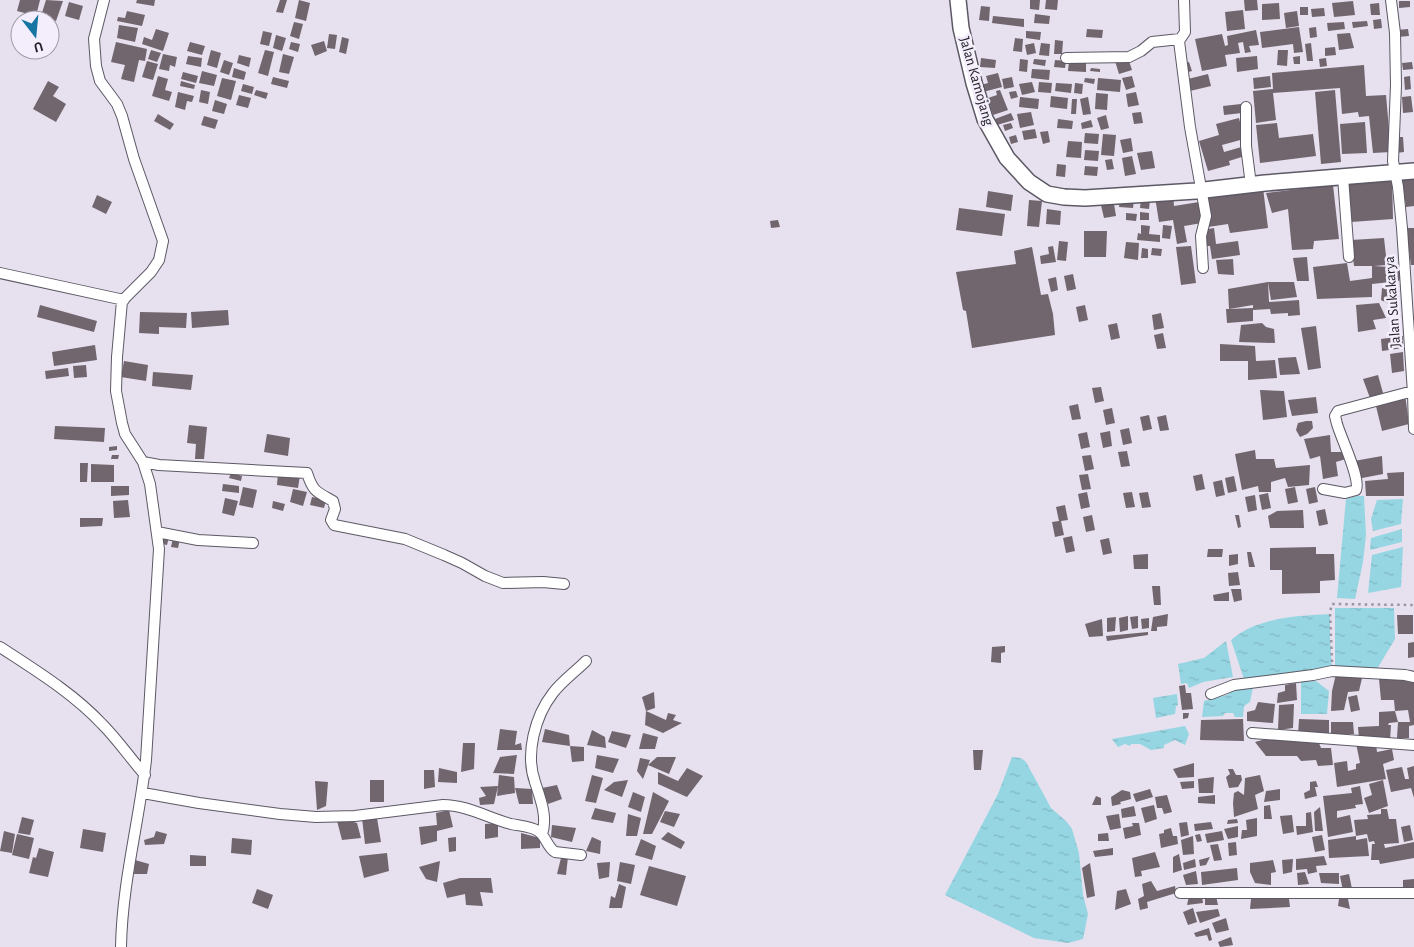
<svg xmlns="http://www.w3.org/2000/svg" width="1414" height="947" font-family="'Alegreya Sans',sans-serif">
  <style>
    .water { fill: url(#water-ripples) }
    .building { fill: #71656e; fill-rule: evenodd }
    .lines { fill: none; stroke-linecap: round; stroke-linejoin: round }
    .street-casing { stroke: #5c5864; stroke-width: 12 }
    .secondary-casing { stroke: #5c5864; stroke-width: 18 }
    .path { stroke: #9995a0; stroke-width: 2.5; stroke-dasharray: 2.5 4; stroke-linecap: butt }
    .street { stroke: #fff; stroke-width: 10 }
    .secondary { stroke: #fff; stroke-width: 15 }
    .labels { text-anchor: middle; stroke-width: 5; stroke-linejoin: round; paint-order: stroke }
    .street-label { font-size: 15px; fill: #242227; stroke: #f3edfc }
  </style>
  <defs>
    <pattern id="water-ripples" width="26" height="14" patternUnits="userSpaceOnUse" patternTransform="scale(1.25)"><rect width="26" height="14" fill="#95d6e2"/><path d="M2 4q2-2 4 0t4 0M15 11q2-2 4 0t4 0" fill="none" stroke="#80b7c2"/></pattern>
  </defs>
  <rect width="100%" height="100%" fill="#e6e0ef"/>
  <path class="water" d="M1355 496H1364L1366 535 1363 562 1355 599 1337 598 1346 499Z
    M1403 499 1401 524 1373 531 1371 519 1377 500Z
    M1402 529V542L1370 550 1371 538Z
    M1403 547 1401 587 1368 593 1372 555Z
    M1335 608H1394L1395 639 1377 669 1335 667Z
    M1330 614V636L1332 669 1244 679 1231 640C1258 617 1296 616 1330 614Z
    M1226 641 1233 677 1203 682 1189 688 1187 683 1181 684 1178 664 1204 658Z
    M1316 681 1329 691 1327 714H1301V682Z
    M1253 687 1250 702 1244 706 1243 717H1235L1233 713H1225L1223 716 1202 717 1204 701 1227 695 1236 688Z
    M1177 694 1178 705 1176 706 1175 714 1156 718 1153 698Z
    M1185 726 1189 734 1185 745 1175 740 1164 745V748L1151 750 1140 744H1131L1130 746 1125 744 1118 747 1112 739Z
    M1012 757 1021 758 1026 762 1051 808 1067 822 1072 829 1079 853 1083 895 1088 914 1083 939 1068 943 1034 938 945 895 998 794Z"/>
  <path class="building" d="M20 0H40L36 16 17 11Z
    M46 0 63 1 56 21 41 16Z
    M137 0H155L154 6 136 3Z
    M280 0H287L283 13 276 12Z
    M299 0 310 3 306 21 295 18Z
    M1030 0H1040L1039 10 1030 9Z
    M1046 0H1058L1057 10 1045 9Z
    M1244 0H1257L1258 10 1245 11Z
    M1353 1 1355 15 1334 17 1332 3Z
    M1399 1H1410V7L1399 8Z
    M69 2 83 6 79 20 65 16Z
    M1279 3 1280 19 1262 20V4Z
    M1379 3 1380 15H1371L1370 4Z
    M981 6 990 7 989 21 979 20Z
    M1300 7H1308V15H1300Z
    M1324 8 1325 16 1312 17 1311 9Z
    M1243 10 1245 29 1227 31 1225 12Z
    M127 11 145 15 142 26 117 21 118 17 125 18Z
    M1297 11 1299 26 1286 28 1284 13Z
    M1035 14 1050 16 1049 24 1034 23Z
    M993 16 1024 19V27L992 23Z
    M1381 19 1382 28 1374 29 1373 20Z
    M1367 21 1368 26 1353 28 1352 22Z
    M294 22 303 24 299 39 290 36Z
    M1344 22 1345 29 1328 31 1327 23Z
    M119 25 138 28 135 42 117 38Z
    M1299 27 1303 52 1294 53 1293 44 1262 48 1260 32Z
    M1316 27 1317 37 1310 38 1309 28Z
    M156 29 169 33 163 51 142 44 144 37 152 40Z
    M1087 29 1103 30 1102 38 1086 37Z
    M1408 29 1409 36 1398 37 1397 30Z
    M1256 30 1259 45 1249 46 1251 52 1245 53 1243 42 1238 43 1240 53 1225 55 1227 66 1202 71 1195 39 1222 34 1225 46 1228 45 1227 36Z
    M263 31 272 33 269 46 260 44Z
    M1026 31 1041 32 1040 40 1026 38Z
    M1350 33 1354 48 1339 50 1337 34Z
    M329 34 337 35 335 49 327 48Z
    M276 35 286 38 282 51 273 48Z
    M342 37 349 39 346 54 339 52Z
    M1015 38 1023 39 1022 52 1013 51Z
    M1055 40 1063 41 1062 54H1054Z
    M324 41 327 51 315 56 311 45Z
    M116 42 147 49 145 61 139 60 134 82 121 79 125 65 111 62Z
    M190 42 205 46 202 55 187 51Z
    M291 42 300 44 298 52 289 49Z
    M1034 43 1036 53 1027 55 1025 45Z
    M1041 43 1050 44 1049 56 1039 55Z
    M1311 43 1313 61H1307L1305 44Z
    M1335 47 1336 55 1325 56V48Z
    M151 50 161 53 157 62 148 59Z
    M211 50 221 53 217 68 207 65Z
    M265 50 274 52 268 76 258 73Z
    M1278 50H1288L1287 66 1277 65Z
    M163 54 177 57 175 67 170 65 169 71 159 69Z
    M283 54 294 57 289 74 279 72Z
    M239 55 251 58 249 67 237 63Z
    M188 56 202 58 201 67 186 64Z
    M1257 56 1258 69 1237 72 1236 58Z
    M1300 56V64H1294L1293 57Z
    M981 58 996 60 995 68 980 67Z
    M1128 58 1132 70 1119 74 1115 61Z
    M1326 58 1327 66 1320 67 1319 59Z
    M1020 59 1028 60 1027 72 1019 71Z
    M1034 59 1046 60 1045 66 1033 64Z
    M224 60 233 63 229 75 220 72Z
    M1055 60 1066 61 1065 68 1054 67Z
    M147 61 158 64 153 80 142 77Z
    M1069 61 1086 63V72L1068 71Z
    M1189 62 1192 71 1185 73 1182 64Z
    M1412 62 1413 69 1403 70 1402 63Z
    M1364 65 1366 96 1386 95 1391 152 1373 153 1369 116 1359 117 1358 112 1342 114 1340 88 1273 93 1276 120 1256 123 1253 91 1273 89 1272 73Z
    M234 68 246 72 244 80 232 77Z
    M1091 68 1100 69V72L1090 71Z
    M1032 69 1050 70 1049 80 1031 78Z
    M202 71 217 75 214 86 199 83Z
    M183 72 198 76 196 83 181 79Z
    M998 73 1002 87 983 92 981 85 988 83 986 76Z
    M1208 74 1211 86 1190 91 1188 79Z
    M158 76 168 79 165 90 172 92 169 101 152 96Z
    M1132 76 1135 87 1126 90 1122 78Z
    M1270 76 1271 87 1254 89 1253 78Z
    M1410 76 1411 89 1405 90 1404 77Z
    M273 77 289 81 287 88 271 84Z
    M1012 77 1014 87 1004 89 1002 79Z
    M222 78 236 81 231 100 217 96Z
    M1085 78 1095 79 1094 84 1084 82Z
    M1098 78 1121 80 1120 92 1097 90Z
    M48 81 59 87 53 96 66 104 56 122 33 109Z
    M181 81 195 85 194 89 180 86Z
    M1032 82 1035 92 1022 95 1019 84Z
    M1039 82 1052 83 1051 93 1038 92Z
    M1056 83 1072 84 1071 93 1055 91Z
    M1075 83 1083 84 1082 94 1074 93Z
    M243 84 254 87 252 94 241 91Z
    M201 90 210 92 208 104 199 102Z
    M256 90 268 93 266 99 254 95Z
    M1000 90 1008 110 993 115 988 98 997 95 996 91Z
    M1335 90 1341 162 1321 164 1315 92Z
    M1016 91 1018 97 1011 99 1009 92Z
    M178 92 194 96 192 102 187 101 185 110 175 107Z
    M1136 92 1139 105 1128 107 1126 94Z
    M1096 93 1108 94 1107 110 1095 109Z
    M239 95 251 98 248 108 236 105Z
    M1051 96 1068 98 1067 109 1050 107Z
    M1411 96 1413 112 1403 113 1402 97Z
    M1020 97 1039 99 1038 109 1019 107Z
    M1088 97 1091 114 1083 115 1080 99Z
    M1072 99H1077L1076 114H1071Z
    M215 100 227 104 224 114 212 111Z
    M1241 104 1242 113 1224 115 1223 106Z
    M1031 112 1034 125 1020 128 1017 114Z
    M1141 112 1143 123 1134 124 1132 113Z
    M1011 113 1014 120 997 125 995 119Z
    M158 114 174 124 170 130 154 121Z
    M1106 115 1109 128 1101 130 1097 118Z
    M204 116 218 120 215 129 201 125Z
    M1239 118 1244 139 1222 145 1224 152 1245 146 1248 155 1229 161 1230 165 1208 171 1199 141 1219 135 1216 124Z
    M1058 119 1073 121 1072 129 1057 128Z
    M1091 120 1093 127 1082 129 1081 123Z
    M1365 122 1367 153 1342 154 1340 124Z
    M1011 123 1013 128 1005 131 1003 125Z
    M1277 123 1279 138 1313 134 1316 156 1260 163 1256 125Z
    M1035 129 1037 138 1024 140 1022 131Z
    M1048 131 1050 142 1043 144 1040 132Z
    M1085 133 1099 134 1098 144 1084 143Z
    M1103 134 1116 135 1114 156 1101 155Z
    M1016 135 1018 142 1011 144 1009 137Z
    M1396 137H1403L1404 152 1396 153Z
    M1131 138 1133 151 1123 153 1120 140Z
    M1068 141 1082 142 1081 158 1066 157Z
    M1085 150 1099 151 1098 161 1084 160Z
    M1152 151 1155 168 1141 170 1137 153Z
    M1132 156 1136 174 1125 176 1122 158Z
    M1112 159 1114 169 1107 170 1105 160Z
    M1057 164 1066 165 1065 177 1056 176Z
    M1085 166 1098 167 1097 176 1084 175Z
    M1392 177 1393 219 1351 222 1348 181Z
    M1414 178V206L1406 207 1402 180Z
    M1333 185 1339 239 1314 241 1313 249 1292 250 1288 209 1272 213 1266 193Z
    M1263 188 1268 228 1230 233 1228 224 1208 227 1204 196Z
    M988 191 1013 195 1011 211 986 207Z
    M1173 194 1174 206 1199 202 1202 223 1184 226 1187 242 1177 244 1173 220 1159 222 1155 197Z
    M97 195 112 202 106 214 92 207Z
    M1113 198 1116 216 1104 218 1100 201Z
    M1120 199 1134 200 1133 208 1119 207Z
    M1141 199 1150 200 1149 209 1140 208Z
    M1029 200 1042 201 1039 227 1027 226Z
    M959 208 1005 214 1002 236 956 230Z
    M1047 209 1061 211 1060 225 1046 224Z
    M1140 212 1149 213V220H1140Z
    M1126 213 1137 214 1136 221 1126 220Z
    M778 220 780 227 771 228 770 221Z
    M1141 225 1150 226 1149 234 1160 235V242L1137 240 1138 233 1141 234Z
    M1163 225 1172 226 1170 239 1162 238Z
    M1214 228 1216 244 1238 241 1240 255 1212 259 1210 246H1206L1203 230Z
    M1406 228H1414V265H1411Z
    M1084 231H1107L1106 257H1084Z
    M1384 238 1387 265 1374 266 1404 268 1399 281 1372 284V297L1317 299 1313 267 1347 263 1350 281 1372 278V266H1354L1351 240Z
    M1059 241 1068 242 1066 261 1057 260Z
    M1126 242 1139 243 1138 260 1124 258Z
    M1053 246 1056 262 1041 264 1040 256 1049 254 1048 247Z
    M1191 246 1196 283 1181 285 1176 247Z
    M1032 247 1041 295 1048 294 1053 314 1055 335 972 348 966 311 963 310 956 272 1016 264 1014 251Z
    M1142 248 1148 249V258H1141Z
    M1152 248 1162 249 1161 256 1151 255Z
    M1307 257 1309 281H1297L1293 258Z
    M1233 259 1234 275 1218 274 1216 260Z
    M1073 274 1076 289 1067 291 1064 276Z
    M1056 277 1058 290 1051 292 1048 279Z
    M1268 282H1294L1297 297 1271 300Z
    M1268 282 1269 302 1299 300 1300 315 1288 316V313L1271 314 1270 309 1253 310V321L1227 323 1226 309H1229L1228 289ZM1253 305V308L1229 309Z
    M1390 285H1398L1399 304 1395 307 1381 300 1382 288 1388 289Z
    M1379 303 1386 318 1373 320 1376 329 1358 332 1356 305Z
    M40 305 97 321 94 332 37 317Z
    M1085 305 1088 320 1079 322 1076 307Z
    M228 310 229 325 192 328 191 312Z
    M140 312 187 313 186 328 159 327V334L139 333Z
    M1161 313 1164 328 1154 330 1152 315Z
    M1117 323 1120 338 1111 340 1108 325Z
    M1262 323 1266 327 1274 329 1275 343 1239 342 1241 325Z
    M1316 326 1321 368 1308 370 1301 328Z
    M1163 333 1166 348 1157 349 1154 335Z
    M1403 336V348L1382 351 1381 339Z
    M1220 344 1255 346 1256 361 1275 360 1277 378 1248 380V361H1220Z
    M95 345 97 360 54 366 52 352Z
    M1403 352 1404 371 1392 373 1390 354Z
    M1296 357 1300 374 1280 375 1278 358Z
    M124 361 148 365 146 381 121 377Z
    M86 365 87 377 74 378 73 366Z
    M68 368 69 376 46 379 45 371Z
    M153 372 193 375 191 390 152 386Z
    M1378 375 1383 393 1370 398 1363 379Z
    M1101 387 1104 401 1095 403 1092 388Z
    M1260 390 1284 391 1287 417 1263 420Z
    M1405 394 1409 424 1382 431 1375 402Z
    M1316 397 1318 413 1292 416 1288 400Z
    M1078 404 1081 419 1072 420 1069 406Z
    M1112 408 1115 423 1106 425 1103 410Z
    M1149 415 1152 429 1143 431 1140 417Z
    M1166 415 1169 430 1160 431 1157 417Z
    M1306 421H1312L1313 428 1307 434 1300 437 1296 430 1298 423Z
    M189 425 207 427 204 459H195L196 444 187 443Z
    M55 426 105 428 104 442 54 439Z
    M1129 428 1132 443 1123 445 1120 430Z
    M1110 431 1112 446 1103 448 1100 433Z
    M1087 432 1090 447 1081 449 1078 434Z
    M267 434 290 438 288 456 264 452Z
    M1330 435 1331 452H1347L1349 458 1336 462 1338 476 1323 479 1320 456 1310 459 1304 439Z
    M117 446V450L109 451V447Z
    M1255 450 1256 459H1274L1276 468 1310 465 1309 485 1288 487 1285 478 1271 482V492H1259L1258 486 1242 490 1235 454Z
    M1127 451 1130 466 1121 467 1118 452Z
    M112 455H119L118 459H111Z
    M1091 455 1094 469 1085 471 1082 456Z
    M1382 456 1383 474 1357 479 1354 461Z
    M80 463H88L87 482H80Z
    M91 464 114 465V482H91Z
    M1404 472V496H1366L1365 481 1388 479 1387 473Z
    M231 473 242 476 241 481 229 478Z
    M278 473 300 475 298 488 277 485Z
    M1088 474 1091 489 1082 490 1079 475Z
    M1202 474 1205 489 1196 491 1193 476Z
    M1234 476 1237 491 1228 493 1225 478Z
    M1222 480 1225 495 1216 497 1213 482Z
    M223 484 239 486V493L222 491Z
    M111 486H129V495L111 496Z
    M243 487 257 490 253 508 239 505Z
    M1295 487 1298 502 1288 504 1285 489Z
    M1315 487 1318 502 1309 504 1306 489Z
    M293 489 307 492 303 506 290 502Z
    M1087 492 1090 507 1081 509 1078 494Z
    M1132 492 1135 507 1126 508 1123 493Z
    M1148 492 1151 507 1142 508 1139 493Z
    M1268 493 1271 508 1262 510 1259 495Z
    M1255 495 1257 510 1248 512 1245 497Z
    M312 497 326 500 324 508 310 505Z
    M225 498 238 501 234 516 222 513Z
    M128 500 130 517 114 518 113 501Z
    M273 501 285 504 283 511 272 508Z
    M1065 505 1068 520 1061 521 1064 535 1055 537 1052 522 1059 521 1056 507Z
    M1325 509 1328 524 1319 526 1316 511Z
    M1303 510 1304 528H1270L1268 516 1277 511Z
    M1092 515 1095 530 1086 532 1083 517Z
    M1235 515H1239L1241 527 1238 528Z
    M80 518H103L102 526 80 527Z
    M165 535 169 537 167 545 163 544Z
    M1072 536 1075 551 1066 553 1063 538Z
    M173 538 180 539 178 548 171 547Z
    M1109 538 1112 553 1103 555 1100 540Z
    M1316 547V554H1334L1335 580 1320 581V593L1282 594V570H1270V548Z
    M1208 549H1223L1222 557H1207Z
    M1247 552H1251L1255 567H1249Z
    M1148 554V569H1134L1133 555Z
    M1238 554V564L1229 566V555Z
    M1238 572 1240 585 1229 586 1228 573Z
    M1152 586H1160L1161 605H1154Z
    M1231 589H1241L1242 600 1234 602Z
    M1229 592V601H1214L1213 595Z
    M1168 614 1167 626 1157 627V631H1151L1153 617Z
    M1397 615H1413V634H1398Z
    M1128 616V630L1120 632 1119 618Z
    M1138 616V628L1132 629 1130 617Z
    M1116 617 1115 631 1107 632V618Z
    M1149 618V628L1142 629 1141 619Z
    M1102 619 1103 636 1089 637 1085 624Z
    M1148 632V635L1107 641 1106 636Z
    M1414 642V657L1408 658V643Z
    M1005 646V652L1001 653V663L991 662 992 647Z
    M1336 674H1363L1359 691 1348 692 1344 710 1331 711 1332 691Z
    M1407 675 1414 677V725L1409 726V738H1397L1398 722H1410L1408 710 1395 711 1394 700H1381L1379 679Z
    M1296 683 1297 700 1277 703 1278 693 1285 691V685Z
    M1185 685 1186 693H1191L1193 709 1182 710 1179 686Z
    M654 692 655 708 646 711 642 697Z
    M1357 695 1360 710 1351 712 1348 697Z
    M1258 702 1275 704 1273 723 1247 721V712L1255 710Z
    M1294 704 1293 728 1278 730 1279 705Z
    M646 711 666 720 668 713 676 715 673 720 682 723 663 733 645 725Z
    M1395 711 1398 722 1389 723 1388 725H1391L1390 741 1359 739 1358 727 1379 726V712Z
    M1183 713H1189L1188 718 1183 719Z
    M1243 719 1244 741 1200 740 1201 720Z
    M1299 719 1329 720V737L1298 735Z
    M1331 722H1353L1354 734H1331Z
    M500 729 517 731 515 745 521 743 522 750H497Z
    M545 729 569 735 570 746 542 742Z
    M592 730 605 737 606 748 587 745Z
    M612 731 631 735 626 748 608 742Z
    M643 733 658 737 655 749H639Z
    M1276 736 1300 739 1301 742 1319 743 1321 748H1331L1333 765 1318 766 1316 760 1301 761 1297 756H1266L1255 742Z
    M463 743H475L474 769 461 772Z
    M1356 743 1376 744 1377 752 1392 749 1394 760 1383 764 1386 779 1337 787 1334 763 1347 761 1348 771 1356 769V764L1360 763Z
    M570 746 584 747V761L572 762Z
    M973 750H983L981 770H974Z
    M517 755 514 774 493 773 500 757Z
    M597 755 619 759 613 773 595 768Z
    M657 757H676L669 774 648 765Z
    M640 758 650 760 643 779 637 771Z
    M1194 763V777L1178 778 1173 769Z
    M1414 766V798L1411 788 1391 792 1386 770 1402 767 1405 779H1409L1407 768Z
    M439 768 457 772V783L438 782Z
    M687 768 703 776 687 797 658 784V772L678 781Z
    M1228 769H1233L1236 775H1241L1242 780 1238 787 1229 788 1226 777 1230 774Z
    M424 770H434L435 787 424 789Z
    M499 775 514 777 515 793 497 796 498 786 494 804 480 805 479 798 486 796 480 787 498 786Z
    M592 775 603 778 596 803 585 801Z
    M1260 775 1264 791 1255 795 1258 809 1234 817 1233 803 1234 793 1238 791 1244 795 1245 778Z
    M1214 777 1213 793H1199L1198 779Z
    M370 780H384V802H370Z
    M628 780 622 797 604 790 614 782Z
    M1383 780 1388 806 1369 813 1364 798 1372 795 1369 784Z
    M315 781 328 782 326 806 317 810Z
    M1194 781V788L1182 789 1180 782Z
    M1316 781 1318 787H1315L1317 796 1305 799 1304 793 1310 790V782Z
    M557 785 562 799 548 804 542 788Z
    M1360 786 1363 804 1355 805 1356 808 1337 811V818L1350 815 1353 832 1328 837 1323 796 1352 793 1351 788Z
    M515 788 532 789 533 804H519Z
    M1150 789 1153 797 1136 802 1133 794Z
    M1280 789V800L1264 802 1266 791Z
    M1122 790 1130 792 1131 799 1120 802 1121 804 1112 806 1111 797Z
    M633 792 645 797 641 812 628 807Z
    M653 792 669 801 652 834H643Z
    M1167 795 1172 812 1164 814 1162 808H1157L1155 797Z
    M1215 795V804L1198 803V797Z
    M1096 796 1101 798V805H1092Z
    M1154 805 1157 819 1145 823 1141 808Z
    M1270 805 1272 819H1264V806Z
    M1134 806 1136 816 1122 818 1121 809Z
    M1320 807 1323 831H1315L1314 812Z
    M595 808 616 813 613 823 591 819Z
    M1381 809H1387L1389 819H1396L1399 843 1384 844 1385 848 1414 842V858L1380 864 1379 860H1371L1372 844H1375L1374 841 1369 842 1367 834 1356 836 1354 820 1368 819 1367 815 1381 814Z
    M449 810 453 827 437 831V841L421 845 419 827 437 825 436 813Z
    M665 811 680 814 674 827 660 822Z
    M1311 812 1313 832 1297 835 1296 826H1306V813Z
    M628 814 641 818 637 836H626Z
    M1119 814 1121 828 1110 830 1106 816Z
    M1292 815 1294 832 1283 834 1280 816Z
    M22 817 34 820 30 835 18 833Z
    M336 817 357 823 361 838 342 840Z
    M362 818H377L381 842 365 844Z
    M1257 818V836L1241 839 1242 830H1247L1246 820Z
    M1237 819 1238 823 1227 824 1228 820Z
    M1187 822 1189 835 1181 837 1179 823Z
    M1211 822 1213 829 1195 831 1194 824Z
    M498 823V837L485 839V824Z
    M1132 823H1139L1141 835 1125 839 1123 828 1133 826Z
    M552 825 576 828 572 842 551 837Z
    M1410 825 1413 840 1404 842 1401 827Z
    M1238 826V837L1228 839 1224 829Z
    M1171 828 1173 836H1177L1178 844 1161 848 1159 834 1164 833V830Z
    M83 829 106 833 103 852 80 848Z
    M4 831 15 834 12 853 0 851Z
    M156 831 167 834 164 844 145 845 144 840 154 837Z
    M1222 831 1224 840 1207 843 1205 834Z
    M668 832 685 842 681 849 661 839Z
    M521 833 540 838V848L521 849Z
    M1108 833 1109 841H1098V834Z
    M17 834 34 838 29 859 12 855Z
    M1200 834 1202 841 1197 842 1195 835Z
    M1322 835 1325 850 1315 852 1312 837Z
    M1193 836 1194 854 1183 855 1181 840Z
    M1356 836V840L1367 838 1369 856 1329 858 1328 840Z
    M456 837V851L449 852 448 838Z
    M592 837 601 841 600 854 586 851Z
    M232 838 252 840 251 855 231 853Z
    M641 839 656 846 652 860 635 855Z
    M1236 842 1237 855 1229 856 1228 843Z
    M1218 844 1222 860 1214 861 1210 845Z
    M39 848 54 852 48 877 29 873 33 857 36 858Z
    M1113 848V855L1095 857 1093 851Z
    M1155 852 1160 867 1141 871 1142 876 1135 877 1132 858Z
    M387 853 389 871 364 878 359 856Z
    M1179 854 1182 870 1173 873V857Z
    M190 855 206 856V866H190Z
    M1324 856 1327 865 1316 866 1317 872 1308 874 1307 869 1296 870V859Z
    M568 857 566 875 557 874 561 858Z
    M1210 857 1206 865 1200 866 1199 860Z
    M1195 859 1196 867 1184 870 1183 863Z
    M1293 859 1292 872 1283 874 1282 860Z
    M135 860 149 864 147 874H134Z
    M1273 860 1276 872 1271 873V885L1255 883 1250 872V863Z
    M440 861 437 882 426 879 419 867Z
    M610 862 609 877 599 879 597 863Z
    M620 862 635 865 631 884 617 881Z
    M1090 863 1095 896 1087 898 1082 868Z
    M649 866 686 876 677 906 640 895Z
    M1237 868 1238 880 1202 885 1201 872Z
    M1196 871 1198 884 1186 885 1183 875Z
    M1305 872 1309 884 1298 885 1297 873Z
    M1319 873H1339V884L1321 883Z
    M1349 874 1352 889 1343 891 1340 876Z
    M460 878H491L493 893 480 892 483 906 466 905 465 894 447 898 443 883Z
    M1414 879V890L1403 891V880Z
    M1151 881 1157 891 1175 886 1176 893 1147 902 1148 908 1140 910 1138 899 1144 896 1142 884Z
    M619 884 626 887 622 908H609L611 896 615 898Z
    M257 889 273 895 268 909 252 903Z
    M1126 889 1131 904 1115 910 1117 891Z
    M1189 896H1202L1203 903 1187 905Z
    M1205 896H1216L1218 905H1205Z
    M1251 899H1289L1290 907 1250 909Z
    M1339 899H1348L1350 909 1338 906Z
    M1193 908 1197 922 1188 925 1183 912Z
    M1218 909 1220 916 1200 923 1196 912Z
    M1226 918 1229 930 1216 933 1212 923Z
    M1209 928 1212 940 1209 941 1207 935 1196 937 1194 933Z
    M1231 937 1233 945 1220 947 1218 942Z"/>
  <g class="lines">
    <g class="street-casing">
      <path id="street" d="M104 0 94 39 96 66 100 81 117 104 122 116 134 159 163 241 159 260 151 272 122 301 117 357 116 391 122 423 125 434 143 462 150 484 159 549 146 760C139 822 122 884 121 947
        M1184 0 1185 32 1179 41 1190 127 1206 216 1201 236 1203 268
        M1391 0 1395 33 1396 85 1393 161 1398 187 1402 228 1413 393 1414 429
        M1066 58 1129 57 1141 51 1152 42 1180 39
        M1246 107V146L1251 185
        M1343 177 1349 257
        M0 273 124 300
        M143 462 159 465 307 473C313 492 317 492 333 501L335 509 331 520 334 525 405 539 444 555 462 563 485 576 503 583 543 582 564 584
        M1323 489 1345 493 1356 490C1361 479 1341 438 1337 424L1335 416 1338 411 1413 391
        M157 532 198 540 253 543
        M0 647C35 670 73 693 102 724 118 740 130 758 145 775
        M1211 694 1234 685 1313 675 1332 671 1405 675 1414 677
        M1252 733 1414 745
        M143 793 199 803 280 814 316 817 355 816 443 805C467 805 488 818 511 824 520 826 530 826 538 831 546 836 547 847 555 852L581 855
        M542 834C548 817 540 798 535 782 525 754 535 716 553 693 562 681 575 672 586 661
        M1180 893H1414"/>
    </g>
    <g class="secondary-casing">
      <path id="secondary" d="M958 0 961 28 974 83 985 119 1007 158 1029 182 1047 194 1064 197 1085 198 1196 191 1265 183 1414 171"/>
    </g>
    <path class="path" d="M1332 662 1330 612 1332 604 1414 605"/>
    <use href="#street" class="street"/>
    <use href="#secondary" class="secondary"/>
  </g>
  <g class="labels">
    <g class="street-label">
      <text transform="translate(977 81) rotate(74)" y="5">Jalan Kamojang</text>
      <text transform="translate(1392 302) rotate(-94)" y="5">Jalan Sukakarya</text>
    </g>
  </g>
  <g transform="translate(35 35) rotate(164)"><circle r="24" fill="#f3edfc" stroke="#a09ca7"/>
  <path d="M0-4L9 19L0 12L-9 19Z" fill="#1775a2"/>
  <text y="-8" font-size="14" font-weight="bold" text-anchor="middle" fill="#242227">U</text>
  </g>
</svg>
